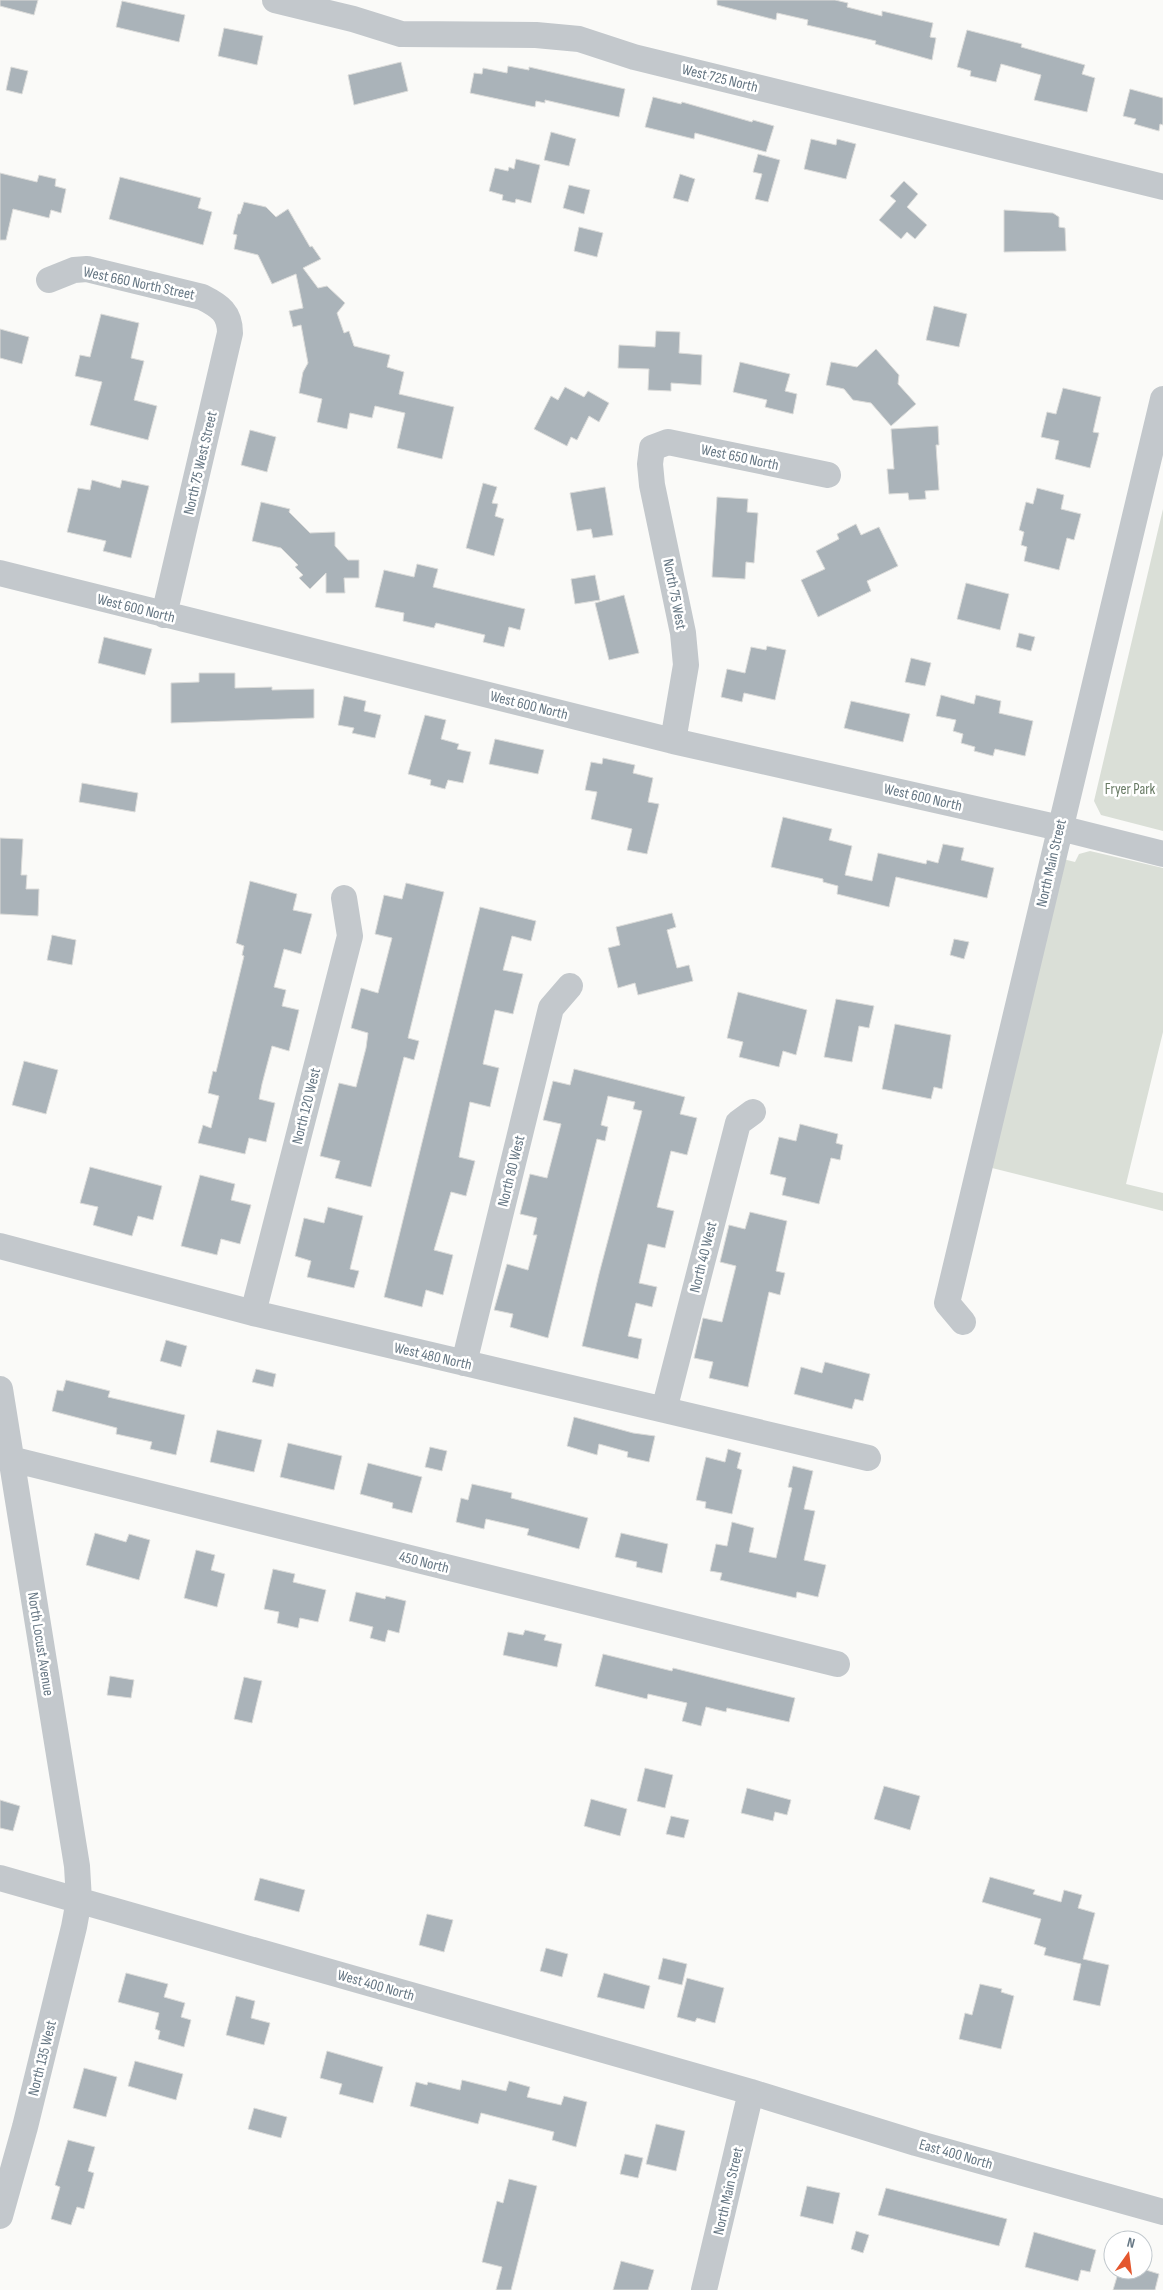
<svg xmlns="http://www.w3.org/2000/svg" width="1163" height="2290" font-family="'Sofia Sans Condensed',sans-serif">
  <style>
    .green { fill: #dadfd7 }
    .building { fill: #aab3b9; stroke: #dcdcda }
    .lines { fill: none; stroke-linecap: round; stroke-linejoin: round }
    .minor { stroke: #c3c8cc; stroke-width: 26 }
    .labels { text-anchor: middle; stroke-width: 5; stroke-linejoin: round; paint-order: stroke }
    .street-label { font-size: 15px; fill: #657683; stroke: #fff }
    .park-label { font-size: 15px; fill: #687a64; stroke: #fff }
  </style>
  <rect width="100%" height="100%" fill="#fafaf8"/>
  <path class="green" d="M1163 509V831L1101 815 1094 801Z
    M1090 851 1163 868V1032L1126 1184 1163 1193V1211L988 1167 1059 858 1075 862 1079 854Z"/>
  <path class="building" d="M0 0H38L34 15 0 6Z
    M717 0H835L848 3 847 7 882 16V11L933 23 930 37 936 38 932 60 875 44 876 41 807 25 808 20 777 13 776 20 717 5Z
    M122 1 185 15 179 42 116 27Z
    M224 28 263 36 257 65 218 56Z
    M967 30 1022 44 1021 47 1085 65 1082 74 1095 78 1087 112 1034 100 1041 75 1001 64 996 82 970 76 971 71 957 67Z
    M401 62 408 91 354 105 348 75Z
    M508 66 529 70V67L625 89 619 117 545 100V103L536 101 535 107 470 93 474 73 482 74 483 68 507 73Z
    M11 67 28 71 22 94 6 90Z
    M1130 89 1163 98V125L1160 124 1159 131 1134 124 1136 119 1123 116Z
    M653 97 681 104 682 102 752 122 753 120 774 126 766 152 695 133 694 139 645 127Z
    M551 132 576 139 569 166 544 160Z
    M811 139 836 145 837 139 856 144 846 179 804 169Z
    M758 154 780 160 768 202 755 199 762 174 753 172Z
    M516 159 540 165 531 203 516 199 515 203 502 200 503 195 489 191 495 168 508 171 509 167 514 169Z
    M0 173 37 182 39 175 56 179 55 186 66 189 61 213 51 210 49 218 13 209 6 240H0Z
    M680 174 695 179 688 202 673 198Z
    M120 177 201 198 198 208 212 212 203 245 109 219Z
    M904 181 918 194 907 207 927 225 915 239 907 232 901 239 879 220 896 201 890 196Z
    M569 185 590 190 584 214 563 208Z
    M244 202 266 207 276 217 288 209 310 247 312 246 321 259 303 268 318 288 327 286 345 303 337 313 344 333 349 331 354 346 390 355 387 367 404 372 399 394 454 407 442 459 397 448 405 413 375 406 372 418 350 413 347 429 317 422 322 399 299 393 303 372 308 363 301 325 293 327 289 311 303 308 296 274 272 284 258 255 234 249 237 235 233 234 238 214H240Z
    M1004 210 1053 213 1059 217V227L1065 228 1066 251 1004 252Z
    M579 227 603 233 597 257 574 251Z
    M934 306 967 314 959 347 926 340Z
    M101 314 139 323 131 358 144 361 134 400 157 406 148 440 90 425 102 382 75 376 80 355 90 357Z
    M0 329 29 337 22 364 0 358Z
    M656 331 680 332 679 353 702 355 701 385 671 383V391L648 390 649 369 618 368 619 345 655 347Z
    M876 349 899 375 898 384 916 404 891 426 871 403 853 400 844 389 826 385 831 362 857 367Z
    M740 362 790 374 785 391 797 394 793 414 765 407 767 400 733 392Z
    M565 387 584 397 588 391 609 403 599 422 589 416 577 440 571 437 567 446 534 429 551 396 558 400Z
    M1063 388 1101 397 1093 432 1099 433 1090 468 1055 459 1059 441 1041 437 1047 412 1056 414Z
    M938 426 939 445H936L939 490 925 491 926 499 909 500 908 493 889 494 887 469H894L891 429Z
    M250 430 276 437 267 472 241 465Z
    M92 480 120 488 122 480 149 486 131 558 103 551 106 541 67 532 78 488 90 490Z
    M483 483 497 487 492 503 498 504 495 516 504 519 494 556 466 548Z
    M605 487 613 535 593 538 591 529 577 531 570 493Z
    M1037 488 1064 495 1061 509 1081 514 1074 540 1067 538 1059 570 1024 561 1027 547 1021 545 1024 532 1019 530 1026 502 1033 504Z
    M717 497 748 499 747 512 758 513 754 563 746 562 745 579 712 577Z
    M261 502 290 509 289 512 310 533 335 532V546L348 560H359V578H344L345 593H326V573L310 589 299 578 303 575 295 567 298 565 281 548 252 541Z
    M856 524 861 535 879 527 898 566 867 581 871 591 818 617 801 580 825 569 816 551 839 539 837 534Z
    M417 564 438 569 433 587 525 609 520 630 509 627 504 647 483 642 485 635 436 623 434 628 403 621 404 613 375 607 384 570 414 577Z
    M595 575 600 600 575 604 571 579Z
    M966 583 1009 594 1000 630 957 619Z
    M624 595 639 653 609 660 595 603Z
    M1019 633 1035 637 1031 651 1016 647Z
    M104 637 152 649 145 675 98 663Z
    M767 646 786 650 775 700 744 693 742 702 721 697 727 669 745 673 751 647 766 650Z
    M911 658 931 663 925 686 905 682Z
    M199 673H235V688L272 687V690L314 689V718L171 723V683L199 682Z
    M941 695 974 704 976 695 1001 701 999 713 1033 721 1025 756 995 749 993 756 974 751 975 747 961 743 963 734 953 731 956 720 936 716Z
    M344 696 366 701 364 711 381 715 375 738 352 733 354 728 338 725Z
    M851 701 910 714 903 742 844 728Z
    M425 715 446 720 441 739 459 744 457 749 471 752 463 783 448 780 445 789 430 785 431 780 408 774Z
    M495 739 544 750 538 774 489 764Z
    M603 758 635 765 633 773 653 778 648 802 659 804 647 854 627 850 632 829 591 819 597 792 585 790 591 762 602 764Z
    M82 783 138 793 135 812 79 802Z
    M783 817 832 829 829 840 852 846 845 875 872 881 878 853 926 864 927 860 938 863 943 844 964 848 961 860 994 868 987 898 896 877 889 907 837 894 838 886 823 882V879L771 867Z
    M0 838 23 839 21 875H27L26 889H39L38 916 0 914Z
    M250 881 297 894 293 910 312 914 301 954 284 949 274 987 286 990 282 1006 299 1010 289 1051 272 1046 262 1084 259 1099 275 1103 266 1142 249 1138 245 1154 198 1143 203 1125 211 1128 219 1096 208 1093 213 1071 216 1072 244 956 242 955 244 946 236 943Z
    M406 883 444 892 408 1038 419 1041 414 1060 404 1057 371 1187 335 1178 340 1161 320 1156 339 1083 356 1087 366 1048 368 1033 351 1028 361 988 378 993 392 938 375 934 384 895 402 899Z
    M480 907 536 921 531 941 512 936 503 970 523 974 513 1014 495 1010 483 1064 499 1068 490 1107 470 1102 459 1157 475 1161 466 1196 451 1192 434 1250 453 1255 443 1295 426 1290 422 1307 384 1297Z
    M672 913 676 927 667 930 677 968 689 965 693 981 638 995 635 983 618 988 608 948 620 945 616 927Z
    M52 935 76 940 72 965 47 960Z
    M954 939 969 942 964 959 950 955Z
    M738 992 807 1010 796 1055 783 1051 779 1067 739 1057 743 1042 727 1038Z
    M836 999 874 1006 869 1028 859 1026 852 1062 824 1057Z
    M895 1024 951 1035 942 1089 934 1087 931 1099 882 1089Z
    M24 1061 58 1070 46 1114 12 1105Z
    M574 1069 685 1097 680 1114 697 1118 687 1155 671 1151 657 1207 674 1211 665 1248 648 1244 639 1283 657 1287 652 1307 636 1303 628 1336 642 1339 638 1359 582 1346 599 1274 642 1111 633 1109 635 1102 608 1096 601 1125 608 1127 605 1141 597 1139 548 1338 510 1327 513 1314 494 1310 507 1264 528 1270 537 1235H533L537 1218 520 1214 530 1174 547 1178 561 1124 543 1120 553 1081 570 1085Z
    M800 1124 838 1134 836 1143 843 1145 840 1160 831 1158 819 1204 782 1195 786 1178 770 1174 779 1137 796 1141Z
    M90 1167 162 1186 153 1220 138 1216 132 1236 93 1225 98 1207 80 1203Z
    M200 1175 235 1184 231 1200 251 1205 240 1244 221 1239 217 1255 181 1246Z
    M328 1207 363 1216 350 1269 359 1271 354 1288 307 1277 311 1261 295 1256 304 1218 324 1223Z
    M750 1212 787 1221 776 1271 785 1273 780 1295 769 1292 748 1387 709 1378 713 1362 694 1358 703 1318 722 1322 736 1266 720 1262 729 1225 745 1229Z
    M166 1340 187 1346 181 1367 160 1361Z
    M825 1362 870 1374 863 1401 855 1399 852 1409 794 1394 801 1367 822 1373Z
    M256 1369 276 1374 273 1387 252 1382Z
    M66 1380 110 1391 108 1397 185 1415 176 1455 150 1449 152 1442 116 1434 117 1428 52 1411 57 1390 63 1391Z
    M574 1417 633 1433 655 1436 649 1462 627 1457 628 1452 599 1444 597 1455 567 1446Z
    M217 1430 262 1440 254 1472 210 1462Z
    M288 1443 342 1456 334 1490 280 1477Z
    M430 1447 447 1451 442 1471 425 1467Z
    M728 1449 741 1453 737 1468 742 1470 732 1514 705 1508 706 1502 696 1500 706 1457 725 1462Z
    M368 1463 422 1477 412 1513 392 1508 393 1503 360 1494Z
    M793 1466 813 1471 804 1509 815 1511 804 1560 826 1565 818 1597 797 1592 796 1598 720 1580 722 1573 710 1571 716 1544 727 1546 732 1522 754 1528 749 1552 776 1558 792 1488 788 1487Z
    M472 1484 512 1493 511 1498 588 1518 579 1549 527 1535 529 1529 486 1519 484 1529 456 1522 461 1498 468 1500Z
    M95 1533 126 1542 129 1534 150 1540 139 1580 86 1565Z
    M621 1533 668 1544 662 1573 636 1567 637 1562 615 1557Z
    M196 1550 215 1555 211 1570 225 1574 217 1607 184 1598Z
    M273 1569 295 1574 293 1582 326 1590 318 1622 300 1618 298 1628 277 1623 279 1612 264 1609Z
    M356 1592 385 1599 386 1596 406 1601 399 1633 388 1630 385 1642 370 1638 373 1627 349 1621Z
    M525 1630 546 1635 544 1640 562 1644 557 1667 503 1655 508 1632 523 1635Z
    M603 1654 672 1671 673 1668 795 1698 789 1722 727 1708 726 1712 706 1707 701 1726 682 1721 687 1703 648 1694 647 1699 595 1686Z
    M110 1676 134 1680 131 1698 107 1695Z
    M244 1677 262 1681 252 1723 234 1719Z
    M645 1768 673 1775 665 1808 637 1801Z
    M884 1786 920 1796 910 1830 874 1819Z
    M747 1788 791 1800 787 1815 775 1812 773 1821 741 1813Z
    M591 1799 627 1809 620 1836 584 1826Z
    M0 1800 20 1806 13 1831 0 1828Z
    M671 1816 689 1820 684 1838 666 1834Z
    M990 1877 1035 1890 1033 1894 1061 1902 1064 1890 1082 1895 1078 1908 1095 1913 1083 1959 1109 1965 1100 2006 1073 2000 1081 1964 1044 1955 1046 1948 1034 1944 1041 1919 982 1902Z
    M260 1878 305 1890 299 1912 254 1900Z
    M427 1914 453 1920 444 1952 419 1945Z
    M546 1948 568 1954 562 1977 540 1971Z
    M663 1958 687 1964 682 1985 658 1979Z
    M126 1973 168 1984 164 1997 185 2003 181 2017 191 2020 184 2047 158 2039 160 2031 155 2029 159 2013 118 2002Z
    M604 1973 650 1986 644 2009 597 1997Z
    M687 1978 724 1988 715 2023 697 2018 695 2022 677 2017Z
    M980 1984 1002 1989 1001 1992 1014 1996 1001 2049 959 2039 965 2013 972 2015Z
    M236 1996 255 2001 251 2018 270 2023 264 2045 226 2035Z
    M327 2051 383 2067 373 2103 339 2094 342 2084 320 2078Z
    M135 2061 183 2074 176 2100 128 2086Z
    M84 2068 117 2077 106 2117 73 2108Z
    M462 2080 506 2091 509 2081 530 2087 527 2097 561 2105 564 2096 587 2102 576 2147 552 2140 554 2132 481 2113 478 2124 410 2106 416 2082 427 2085 428 2082 460 2090Z
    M254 2108 287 2117 281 2138 248 2129Z
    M656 2124 685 2131 676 2171 646 2164Z
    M68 2140 95 2147 88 2171 94 2173 84 2209 77 2207 71 2225 51 2219 60 2187 55 2185Z
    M625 2154 643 2158 638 2178 620 2174Z
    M509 2179 537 2186 511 2290H496L502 2267 482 2262 497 2201 503 2203Z
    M807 2186 840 2193 833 2224 800 2216Z
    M886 2188 1007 2219 999 2246 878 2215Z
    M856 2231 869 2235 863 2253 851 2249Z
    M1034 2232 1096 2250 1090 2272 1081 2270 1078 2281 1025 2267Z
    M621 2261 654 2270 648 2290H613Z
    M1119 2270H1146L1159 2274 1155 2290H1113Z"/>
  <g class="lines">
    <path class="minor" d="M275 0 353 19 401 34 536 35 579 39 634 57 1163 187
      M49 280 74 270 87 269 202 297C220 306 230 313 230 333L164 615
      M0 573 673 741 1060 828 1163 854
      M673 741 686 665 683 633 652 485 650 464 652 448 668 442 828 475
      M0 1246 253 1313 868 1458
      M253 1313 350 936 344 898
      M963 1322 947 1303 1163 399
      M464 1363 551 1008 570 986
      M0 1389 77 1866 79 1900 74 1927 25 2127 0 2216
      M664 1410 738 1123 753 1112
      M11 1459 837 1664
      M0 1878 751 2092 916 2143 1163 2212
      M704 2290 751 2092"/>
  </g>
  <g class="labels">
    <g class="street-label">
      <text transform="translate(720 78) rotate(14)" y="5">West 725 North</text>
      <text transform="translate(139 283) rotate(12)" y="5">West 660 North Street</text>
      <text transform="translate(740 457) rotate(12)" y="5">West 650 North</text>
      <text transform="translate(200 463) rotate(-77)" y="5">North 75 West Street</text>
      <text transform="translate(675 594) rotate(79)" y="5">North 75 West</text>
      <text transform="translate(136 608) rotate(14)" y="5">West 600 North</text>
      <text transform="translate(529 705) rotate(14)" y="5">West 600 North</text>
      <text transform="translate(923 797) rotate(13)" y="5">West 600 North</text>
      <text transform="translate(1051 863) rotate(-77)" y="5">North Main Street</text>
      <text transform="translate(306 1106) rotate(-76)" y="5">North 120 West</text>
      <text transform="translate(511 1171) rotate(-76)" y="5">North 80 West</text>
      <text transform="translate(703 1257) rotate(-76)" y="5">North 40 West</text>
      <text transform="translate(433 1356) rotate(13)" y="5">West 480 North</text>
      <text transform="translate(424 1562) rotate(14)" y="5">450 North</text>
      <text transform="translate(41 1644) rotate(81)" y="5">North Locust Avenue</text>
      <text transform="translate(376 1985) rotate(16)" y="5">West 400 North</text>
      <text transform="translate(42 2058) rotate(-76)" y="5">North 135 West</text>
      <text transform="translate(956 2154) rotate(16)" y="5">East 400 North</text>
      <text transform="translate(728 2191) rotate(-77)" y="5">North Main Street</text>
    </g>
    <g class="park-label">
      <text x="1130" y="794">Fryer Park</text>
    </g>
  </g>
  <g transform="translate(1128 2255) rotate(14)"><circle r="24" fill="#ffffff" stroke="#c1c8cd"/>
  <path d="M0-4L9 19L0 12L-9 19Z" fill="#e4572e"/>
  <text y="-8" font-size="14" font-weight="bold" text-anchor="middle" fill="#657683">N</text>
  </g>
</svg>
